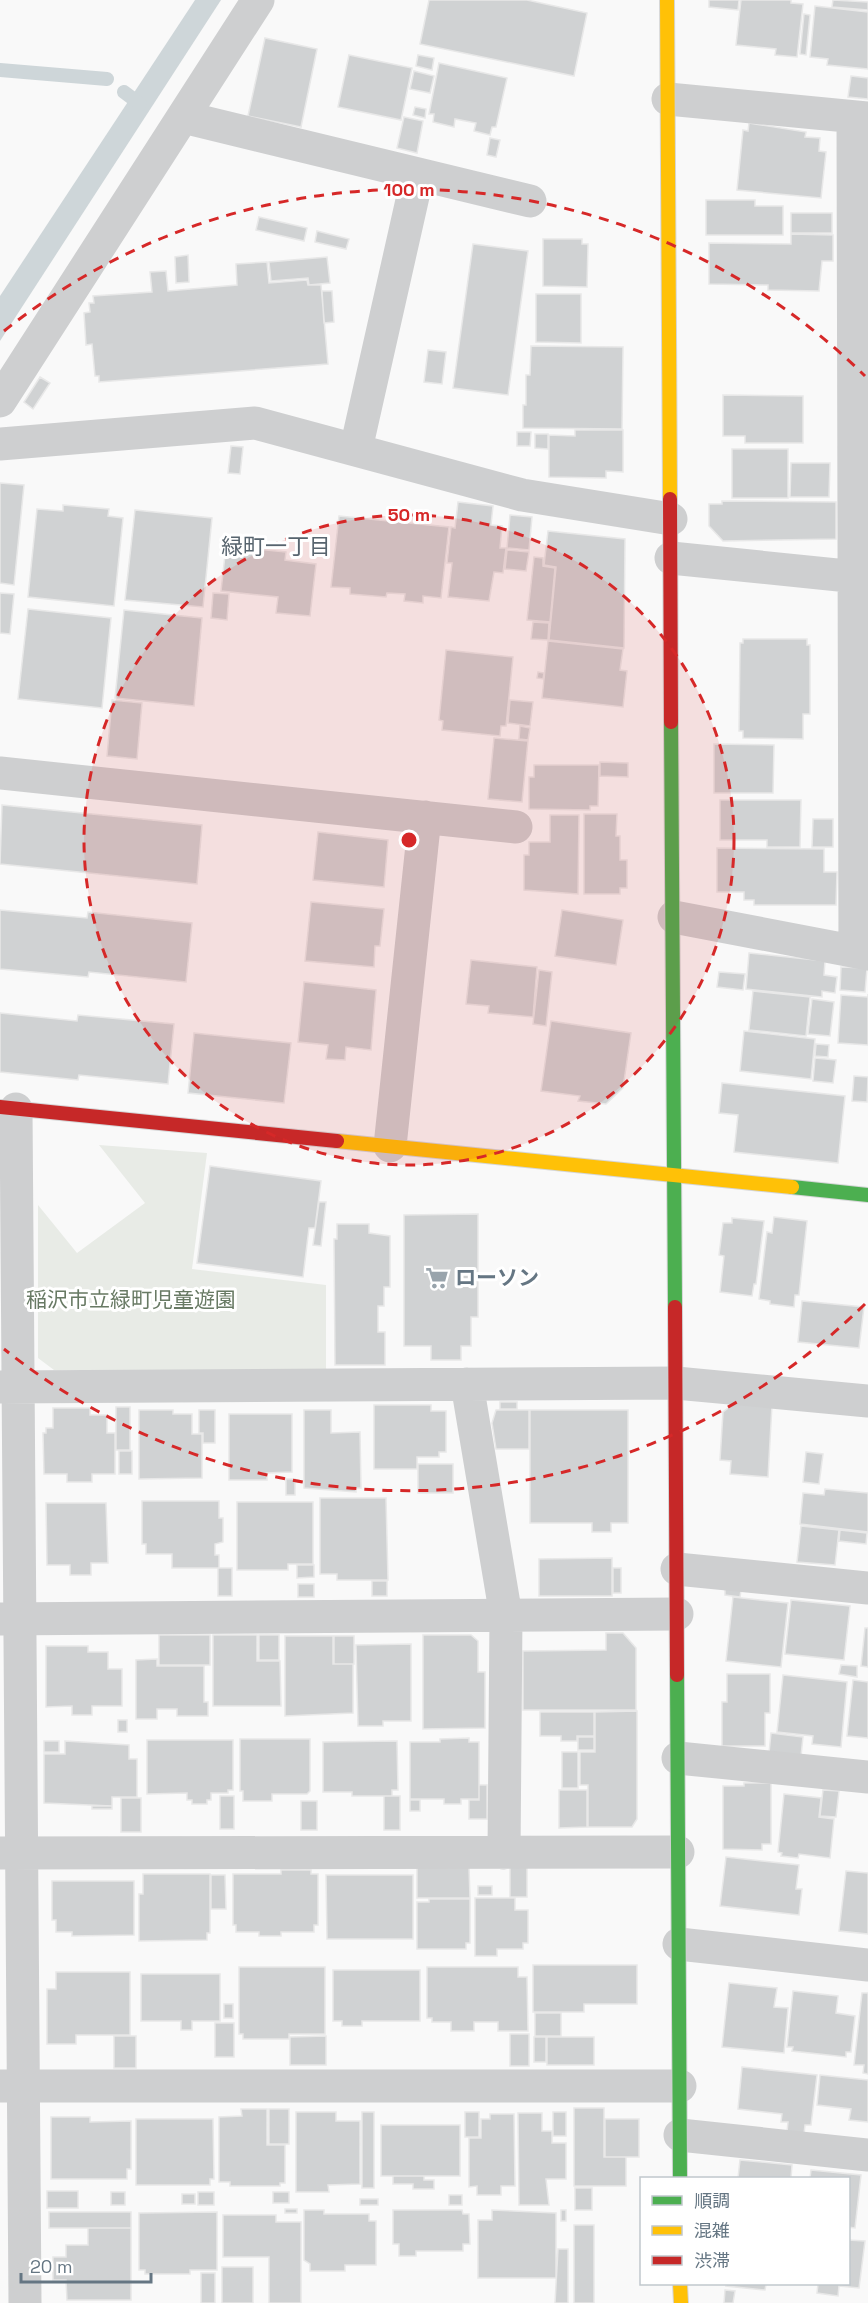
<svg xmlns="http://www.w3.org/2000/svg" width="868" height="2303" font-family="'Space Grotesk','Noto Sans JP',sans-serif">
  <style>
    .green { fill: #e8ebe6 }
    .water { fill: #ced6d9 }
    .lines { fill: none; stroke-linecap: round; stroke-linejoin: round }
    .stream { stroke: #ced6d9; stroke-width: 14 }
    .building { fill: #d0d2d3; stroke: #e8e8e8; stroke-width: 1.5 }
    .fast-casing { stroke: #d5d6d7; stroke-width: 16 }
    .slow-casing { stroke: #d5d6d7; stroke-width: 16 }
    .jam-casing { stroke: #d5d6d7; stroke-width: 16 }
    .street { stroke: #cecfd0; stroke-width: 33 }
    .fast { stroke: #4caf50; stroke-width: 14 }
    .slow { stroke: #ffc107; stroke-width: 14 }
    .jam { stroke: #c62828; stroke-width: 14 }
    .ring { fill: none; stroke: #d62828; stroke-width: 3; stroke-dasharray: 10 8 }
    .labels { text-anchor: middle; stroke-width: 6; stroke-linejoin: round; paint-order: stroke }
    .poi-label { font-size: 21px; font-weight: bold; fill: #657683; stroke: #fff; text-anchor: start }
    .park-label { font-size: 21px; fill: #687a64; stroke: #fff }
    .neighbourhood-label { font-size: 22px; fill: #57646e; stroke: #fff }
    .centre { fill: #d62828; stroke: #fff; stroke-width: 3 }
    .ring-label { font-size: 18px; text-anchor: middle; font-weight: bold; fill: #d62828; stroke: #fff; stroke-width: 6; stroke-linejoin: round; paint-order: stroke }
  </style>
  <rect width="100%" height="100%" fill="#f9f9f9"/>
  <path class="green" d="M99 1145 207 1153 192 1269 326 1285V1370H54L38 1358V1205L77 1253 145 1203Z"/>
  <path class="water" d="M195 0H221L0 341V296Z"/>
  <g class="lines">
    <path class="stream" d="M0 70 107 79
      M124 92 140 104"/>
  </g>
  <path class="building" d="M429 0H527L587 13 574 76 420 44Z
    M709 0H739L738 10 709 7Z
    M741 0H791V3L803 4 797 57 775 55 776 49 736 45Z
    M833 0 868 2V10L832 7Z
    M815 6 868 12V69L827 65 828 59 810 57Z
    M804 14 810 15 806 55 800 54Z
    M265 38 317 49 301 127 248 116Z
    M349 55 412 68 401 120 338 107Z
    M418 55 434 58 432 70 416 66Z
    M439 63 507 78 496 127H492L490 135 474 131 476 123 455 119 454 127 433 122 434 114H429Z
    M414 71 434 76 430 93 410 89Z
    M851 76 868 78V99L848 97Z
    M415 107 426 109 425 118 413 115Z
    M404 117 423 121 417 153 397 148Z
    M749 123 806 132 805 137 820 138 819 151 826 152 821 198 737 190 743 130 748 131Z
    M490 138 500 140 496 157 487 155Z
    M706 200H755V206H783V235H706Z
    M791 213H832V233H791Z
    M259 217 307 228 304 241 256 230Z
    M317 231 349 239 346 249 315 242Z
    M791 234 833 235V261H822L819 291 768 290V285L709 284V243L791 244Z
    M543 239H582V244H588L587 287 543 286Z
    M473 244 528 251 508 395 453 388Z
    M188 255 189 282 176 283 175 257Z
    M327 257 330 283 309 285 308 278 271 281 269 262Z
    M267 262 269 283 307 280 308 285H321L328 364 99 382V376H95L92 344 86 345 84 313 90 312 89 303H94L93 296 152 292 150 272 166 271 168 291 237 285 236 264Z
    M322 291H332L334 322 324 323Z
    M536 294H581V343L536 342Z
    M531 346 623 347 622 429 523 428V405H526V375H530Z
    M428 350 446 352 442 384 424 382Z
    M40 377 50 383 33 409 24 402Z
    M723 395 803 396V443H745V436H723Z
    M575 430H623V472L606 471V478L549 477V435L575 436Z
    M517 432H531L530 446H517Z
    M535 434H548V449L535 448Z
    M231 446 243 447 240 474 228 473Z
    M732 449H788V498H732Z
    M791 463H830L829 497H790Z
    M0 483 24 485 14 585 0 583Z
    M722 501 836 502V539L723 541 709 526V504H722Z
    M458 502 493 506 491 525 502 526 500 548H506L503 573 494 572 489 601 448 597 452 563H447L451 527 455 528Z
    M63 505 109 509 108 516 123 518 114 606 28 597 37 509 63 511Z
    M135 510 212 518 203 607 125 600Z
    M510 515 532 517 529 550 507 548Z
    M339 516 449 527 441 598 423 596V603L404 601 405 594 387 593 386 597 350 594V588L331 587Z
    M548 531 625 539 624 648 549 640 556 567 544 565Z
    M226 546 286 552 285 560 316 564 310 616 276 613 278 597 221 591Z
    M507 550 529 552 526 571 505 569Z
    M534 557 543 558V566L555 568 550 622 527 620Z
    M0 593 14 594 10 634 0 633Z
    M213 593 229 594 227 620 211 618Z
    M28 609 111 618 102 708 18 699Z
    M124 610 202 618 194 706 115 698Z
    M533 622 549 623 548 640 531 639Z
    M743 639H807V645H810V714H803V739L743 738V731H739L740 643H743Z
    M548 641 623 649 620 670 627 671 623 707 542 698Z
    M446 650 513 657 506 726H501L500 736 442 730 443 721 439 720Z
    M538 672 544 673 543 679 537 678Z
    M112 700 142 703 137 759 107 756Z
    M510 700 533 702 530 726 508 723Z
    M520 726 530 728 528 740 519 739Z
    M494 738 528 741 522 802 488 799Z
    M714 744 774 745 773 793H714Z
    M600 762 628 763V777L600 776Z
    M534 765H599L598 806H590V810L529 809V777H534Z
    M720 800H801L800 847H767V840H720Z
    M2 805 202 825 197 884 0 864Z
    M584 814H617L616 836H620V860H627V888H620V894H584Z
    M550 815H579L578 894 524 890V855H529V842H550Z
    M813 819H833V847H812Z
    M318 832 388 840 384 887 313 880Z
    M717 848 824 849V872H837L836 905H754V900H744V892H717Z
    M311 902 384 909 380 946H375L374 967 305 961Z
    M0 910 87 918 88 912 192 923 186 982 89 972 88 977 0 969Z
    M562 910 623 920 616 965 555 956Z
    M749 953 825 961 824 975 837 977 835 993 822 991V997L746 989Z
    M471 960 537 967 533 1017 488 1013 489 1006 466 1004Z
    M841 967 867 968 865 992 840 990Z
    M539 970 552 972 546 1026 533 1024Z
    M719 972 745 974 743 990 717 987Z
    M304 982 376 990 371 1050 346 1047 345 1060 326 1059 328 1045 298 1042Z
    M753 991 810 997 806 1036 749 1030Z
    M868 994V1045L838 1043 841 995 868 997Z
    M812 999 834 1002 830 1036 808 1034Z
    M0 1013 77 1021 78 1015 174 1024 168 1084 79 1075 78 1080 0 1072Z
    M551 1021 631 1033 623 1088 606 1104 578 1101 580 1096 541 1091Z
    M744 1031 815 1039 811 1079 740 1071Z
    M194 1033 291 1043 284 1103 188 1093Z
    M816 1044 829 1045 828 1057 815 1056Z
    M815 1058 836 1060 833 1083 813 1081Z
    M854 1076 868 1077 867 1102 852 1101Z
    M722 1083 845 1096 838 1163 734 1152 738 1115 719 1113Z
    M210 1166 321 1181 315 1228H309L303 1277 197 1263Z
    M319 1202H326L321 1246 313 1245Z
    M478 1214V1317H471V1346H461V1360H431V1346H404V1215Z
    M774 1217 807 1221 799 1295H795L794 1307 770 1304V1301L759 1299 767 1232 772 1233Z
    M732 1218 764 1221 756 1284H754L752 1296 720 1292 724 1256 719 1255 723 1223H732Z
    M337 1224H369V1233L390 1236V1287H384V1306H378V1332H385V1365H335L334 1239H337Z
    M802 1301 864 1307 859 1348 798 1342Z
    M500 1402H517V1409H500Z
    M735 1403 772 1405 768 1477 730 1474 731 1461 720 1460 723 1412Z
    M374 1405H431V1411H446V1452H439V1457H417V1469H374Z
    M116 1407H130V1450H116Z
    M53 1408H90V1415H107V1433H115V1474H92V1482H67V1474H44L43 1433H46V1428H53Z
    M139 1410H173V1414H192V1434H202V1478L139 1479Z
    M199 1410H215V1443H203V1433H199Z
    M304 1410H331V1433L360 1432 361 1488H356V1492L304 1488Z
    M496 1410H529V1449H496L492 1423Z
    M530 1410H628V1523H611V1532H592V1523H530Z
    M229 1414H292V1472L267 1473V1480H229Z
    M119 1451H132V1474H119Z
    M806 1452 823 1454 819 1484 803 1482Z
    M418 1464H453V1493H418Z
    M286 1479H295V1495H286Z
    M825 1489 868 1493V1532L800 1524 803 1493 824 1495Z
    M320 1498H386L388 1580H337V1574H320Z
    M142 1501H219V1518H223V1542L215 1544V1555H219V1568H172V1554H146V1544H142Z
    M237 1502H313V1564H288V1570H237Z
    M46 1503H106L108 1563H91V1575H70V1565H47Z
    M801 1526 839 1530 835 1565 797 1562Z
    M840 1530 867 1533 866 1544 839 1541Z
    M612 1558V1596H539V1559Z
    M297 1565H314V1577L297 1578Z
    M218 1568H232V1596H218Z
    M613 1568H621V1593H613Z
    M372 1581H387V1596H372Z
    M298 1584H314V1597H298Z
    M725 1588 741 1590 740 1597 725 1595Z
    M733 1597 788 1603 781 1667 726 1661Z
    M791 1600 850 1606 844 1660 785 1654Z
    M865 1628H868V1667L861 1666Z
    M606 1633H623L636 1648V1710H523V1651L606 1650Z
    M159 1635H210V1665H159Z
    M213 1635H257V1661H280L281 1706H213Z
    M259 1635H279V1660H259Z
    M423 1635H471L478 1641V1672H485V1728L423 1729Z
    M285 1636H333V1664H353V1713L285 1716Z
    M334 1636H354V1664H334Z
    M411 1644V1721H383V1726H358L356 1645Z
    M46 1646H88V1652H108V1669H122V1706H92V1715H72V1706L46 1707Z
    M157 1659V1666H204V1702H208V1716H177V1709H157V1719H136V1660Z
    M841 1665 857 1666V1677L839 1674Z
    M727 1674H770V1713H765V1746H722V1702H727Z
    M783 1675 847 1682 841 1747 812 1744 813 1736 777 1732Z
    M853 1680 868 1682V1738L847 1736Z
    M637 1711V1819L632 1827H588V1785H580V1752H595V1712Z
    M540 1712H594V1736H577V1741H561V1736H540Z
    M118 1720H127V1732H118Z
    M771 1733 803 1737 801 1756 769 1753Z
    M578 1737H594V1750H578Z
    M469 1738V1742H479V1799H461V1804H444V1799H410V1742H440V1739Z
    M240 1739H310V1791L307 1794H272V1801H243V1791H240Z
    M147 1740H233V1790H228V1793H211V1800H207V1804H192V1800H187V1793L147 1794Z
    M44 1741H59V1752H44Z
    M65 1741 129 1745V1759H137V1797H112V1806L44 1803V1754H65Z
    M397 1741 398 1790H392V1796H352V1792H323V1742Z
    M562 1752H578V1788H562Z
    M744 1783H771V1844H762V1850L723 1849V1786H744Z
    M479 1785H487V1819H469V1800H479Z
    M559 1790H587V1827L559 1828Z
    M823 1790 839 1791 836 1817 820 1816Z
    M784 1794 821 1798 819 1817 834 1819 830 1858 799 1854 798 1858 781 1856 782 1853 778 1852Z
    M220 1796H234V1829H220Z
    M384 1796H400V1830H384Z
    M121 1798H141V1832H121Z
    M410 1800H420V1811H410Z
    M301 1801H317V1830H301Z
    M92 1806H112V1809H92Z
    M726 1857 799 1865 796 1889H802L799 1915 720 1906Z
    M510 1866H527V1897H510Z
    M417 1867H469L470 1898H417Z
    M281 1870H311V1874H318V1925H314V1932H281V1936H259V1932H236V1925H233V1874H281Z
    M846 1871 868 1873V1934L839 1931Z
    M143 1874H210V1933H207V1940L139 1941V1894H143Z
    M211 1875H225L226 1909H211Z
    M326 1875H413V1939H327Z
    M52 1881H134V1935L72 1936V1932H56V1920H52Z
    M478 1886H492V1895H478Z
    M475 1898H515V1910H528V1943H523V1949H497V1956H475Z
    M429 1899H470V1943H466V1949H417V1902H429Z
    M533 1965H637V2004H584V2012H533Z
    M239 1967H325V2034H289V2039H243V2034H239Z
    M427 1967H518V1977H527L528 2031H498V2022H474V2031H451V2022H432V2018H427Z
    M333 1970H420V2021H362V2026H342V2021H333Z
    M56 1972H130V2035H76V2044H47V1989H56Z
    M141 1974H220V2021H192V2030H181V2021H141Z
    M729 1983 777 1988 774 2007 788 2008 784 2053 722 2047Z
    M793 1991 838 1996 836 2013 855 2016 851 2052H846V2057L792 2051 793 2047H787Z
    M862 1993H868V2074L863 2073 864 2065H854Z
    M224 2004H233V2018H224Z
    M535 2013H561V2036H535Z
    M215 2023H234V2057H215Z
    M510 2034H529V2066H510Z
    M114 2036H136V2068H114Z
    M326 2036V2065H290V2037Z
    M534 2037H546V2062H534Z
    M547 2037H594V2065H547Z
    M742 2067 817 2075 811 2125H805L804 2134 787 2132 788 2122H781L782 2114 738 2109Z
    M820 2075 868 2080V2122L849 2120 851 2109 817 2105Z
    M574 2108H604V2157H626V2186H574Z
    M241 2109H267V2145H285V2183H280V2186H230V2182H219V2117L242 2116Z
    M269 2109H289V2144H269Z
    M296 2112H336V2121H360V2184L328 2185 329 2192H296Z
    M362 2112H374V2188H362Z
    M465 2112H479V2137H465Z
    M553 2112H566V2136H553Z
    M518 2113H542V2131H552V2143H566V2179H546L549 2205H519Z
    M490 2114H514L515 2186H501V2195H477V2186L469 2187V2138H481V2119H490Z
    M51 2117H90V2122L131 2121V2169H127V2179H51Z
    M136 2119H213L214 2179H210V2185H136Z
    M605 2119H639V2157H605Z
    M381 2125H460V2176H381Z
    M740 2160 792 2165 791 2178H738Z
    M811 2170 861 2175 855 2228 848 2227V2178H810Z
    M393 2176H424V2180H434V2189H413V2184H393Z
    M575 2188H592V2210H575Z
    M47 2191H78V2208H47Z
    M111 2192H125V2205H111Z
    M198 2192H214V2205H198Z
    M273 2192H289V2203H273Z
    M182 2194H195V2204H182Z
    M449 2195H462V2205H449Z
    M360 2199H378V2205H360Z
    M285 2209H297V2213H285Z
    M304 2210H324V2214H369V2221H376V2265H345V2271H310V2264L304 2260Z
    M393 2210H462L463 2214H469L470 2244H463V2251H416V2256H399V2244H393Z
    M492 2210 556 2213V2278H478V2220H492Z
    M561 2210H566V2221H561Z
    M49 2212H131V2228H49Z
    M217 2212V2270H190V2274H145V2270H139V2213Z
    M223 2215H276V2222H301V2303H269V2257H223Z
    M574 2225H594V2303H574Z
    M88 2228H131V2300H67L66 2280H53V2257H66V2245H88Z
    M848 2240 865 2241 859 2288 839 2286 838 2296 817 2293 818 2284H848Z
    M558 2249H568V2303H555Z
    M222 2267H253V2303H222Z
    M201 2273H215V2303H201Z
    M727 2284H766L765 2290 726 2286Z
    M725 2290 735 2291 733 2303H724Z"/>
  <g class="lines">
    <g class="fast-casing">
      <path id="fast" d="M671 722 675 1307
        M792 1187 868 1195
        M677 1675 680 2178"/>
    </g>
    <g class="slow-casing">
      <path id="slow" d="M667 0 670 499
        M337 1141 792 1187
        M680 2284 681 2303"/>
    </g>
    <g class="jam-casing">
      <path id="jam" d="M670 499 671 722
        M0 1107 337 1141
        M675 1307 677 1675"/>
    </g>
    <path class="street" d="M668 99 868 118
      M183 117 530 201
      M853 117 855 951
      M0 401 258 0
      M0 444 255 423 522 495 671 519
      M356 449 418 174
      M671 558 868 578
      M0 773 516 827
      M674 917 868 954
      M16 1109 25 2303
      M390 1146 425 817
      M467 1384 506 1616 504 1853
      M0 1387 676 1383 868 1401
      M677 1569 868 1588
      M0 1619 677 1614
      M678 1758 868 1777
      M0 1853 678 1852
      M679 1944 868 1965
      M2 2086H680
      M680 2135 868 2155"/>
    <use href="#fast" class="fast"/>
    <use href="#slow" class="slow"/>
    <use href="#jam" class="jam"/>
  </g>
  <circle cx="409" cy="840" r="325" fill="#d62828" fill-opacity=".12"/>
  <g class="ring">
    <circle cx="409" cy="840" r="325"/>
    <path d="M865 1304A650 650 0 0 1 4 1349M4 331A650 650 0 0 1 865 376"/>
  </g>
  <defs>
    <g id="supermarket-bare" transform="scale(1.8)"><path d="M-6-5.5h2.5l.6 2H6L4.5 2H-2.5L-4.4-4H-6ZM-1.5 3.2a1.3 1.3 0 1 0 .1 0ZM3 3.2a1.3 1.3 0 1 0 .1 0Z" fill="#99a4ac" stroke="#fff" stroke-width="2.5" paint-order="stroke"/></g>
  </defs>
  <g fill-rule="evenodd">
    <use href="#supermarket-bare" x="437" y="1278"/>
  </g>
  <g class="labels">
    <g class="poi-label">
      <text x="455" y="1285">ローソン</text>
    </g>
    <g class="park-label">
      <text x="131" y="1307">稲沢市立緑町児童遊園</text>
    </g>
    <g class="neighbourhood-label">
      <text x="276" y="554">緑町一丁目</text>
    </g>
  </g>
  <circle cx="409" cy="840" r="9" class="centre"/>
  <g class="ring-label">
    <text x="409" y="196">100 m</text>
    <text x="409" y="521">50 m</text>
  </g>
  <rect x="640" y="2177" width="210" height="108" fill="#ffffff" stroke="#c1c8cd" stroke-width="1.5"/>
  <rect x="652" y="2196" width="30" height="9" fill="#4caf50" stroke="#c1c8cd" stroke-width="1.5"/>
  <text x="694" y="2207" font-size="18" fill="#657683">順調</text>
  <rect x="652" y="2226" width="30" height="9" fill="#ffc107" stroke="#c1c8cd" stroke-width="1.5"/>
  <text x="694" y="2237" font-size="18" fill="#657683">混雑</text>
  <rect x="652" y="2256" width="30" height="9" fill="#c62828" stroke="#c1c8cd" stroke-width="1.5"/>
  <text x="694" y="2267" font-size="18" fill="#657683">渋滞</text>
  <path d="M21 2273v9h130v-9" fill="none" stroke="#657683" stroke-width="3"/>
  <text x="30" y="2273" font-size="18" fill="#657683" stroke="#ffffff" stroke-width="4.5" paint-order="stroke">20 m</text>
</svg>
